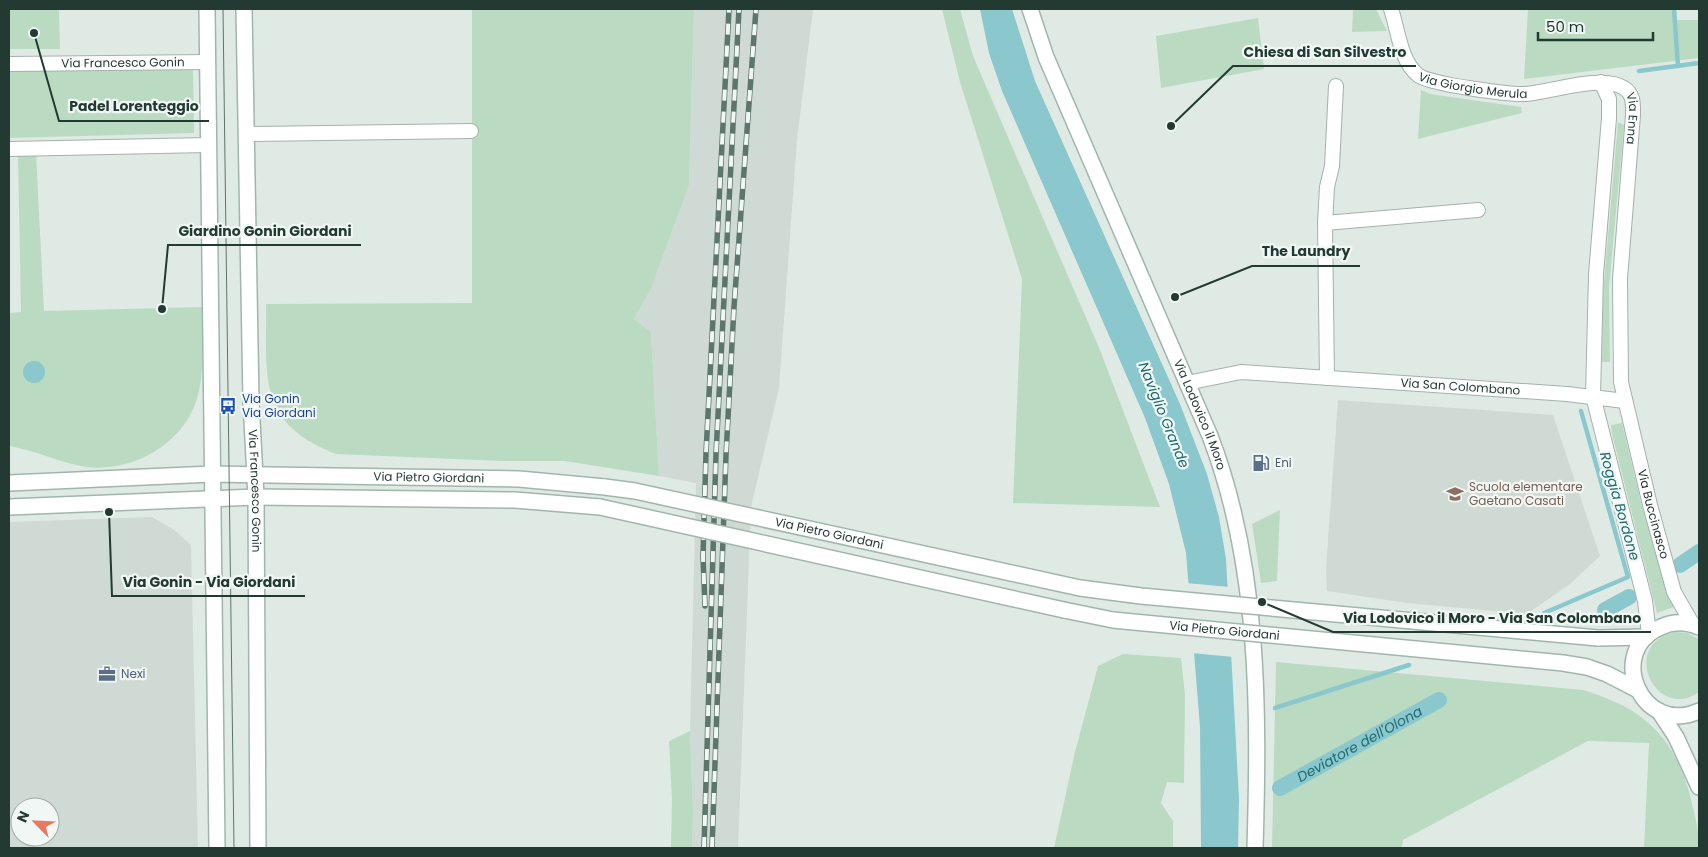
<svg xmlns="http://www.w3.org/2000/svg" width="1708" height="857" font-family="Poppins,sans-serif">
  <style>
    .built { fill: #cfdad4; fill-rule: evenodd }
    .green { fill: #badbc1 }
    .water { fill: #8bc8cd }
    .pier { fill: #e0eae5 }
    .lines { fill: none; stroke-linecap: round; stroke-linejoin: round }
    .stream { stroke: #8bc8cd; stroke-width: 4.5 }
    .canal { stroke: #8bc8cd; stroke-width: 16 }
    .street-casing { stroke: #a3b2ac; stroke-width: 16 }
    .secondary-casing { stroke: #a0b6ac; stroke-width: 18 }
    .street { stroke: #fff; stroke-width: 14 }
    .secondary { stroke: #fff; stroke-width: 15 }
    .tram { stroke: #5c766d; stroke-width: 1 }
    .rail-casing { stroke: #5c766d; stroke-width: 5.5 }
    .rail { stroke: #f1f7f4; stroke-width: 4; stroke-dasharray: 11; stroke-linecap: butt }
    .secondary-bridge-casing { stroke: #a0b6ac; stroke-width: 18; stroke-linecap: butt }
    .secondary-bridge { stroke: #fff; stroke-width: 15 }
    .labels { text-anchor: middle; stroke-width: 4.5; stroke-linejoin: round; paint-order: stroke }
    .street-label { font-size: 12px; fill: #223a32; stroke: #f1f7f4 }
    .transit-label { font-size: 12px; fill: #164399; stroke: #f1f7f4; text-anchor: start }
    .service-label { font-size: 12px; fill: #4e5e75; stroke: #f1f7f4; text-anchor: start }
    .education-label { font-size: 12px; fill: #785e54; stroke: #f1f7f4; text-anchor: start }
    .water-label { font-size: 14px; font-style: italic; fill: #1f6b73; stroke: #f1f7f4 }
    .leader { fill: none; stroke: #223a32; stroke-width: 2 }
    .callout-dot { fill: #223a32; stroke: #f1f7f4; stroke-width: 2 }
    .callout-label { font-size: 14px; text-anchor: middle; font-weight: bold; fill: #223a32; stroke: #f1f7f4; stroke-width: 4.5; stroke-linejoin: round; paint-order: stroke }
  </style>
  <rect width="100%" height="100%" fill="#e0eae5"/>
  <path class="built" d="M694 9H813L797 140 779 388 751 507 738 848H692L693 814 690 731 696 483 659 476 651 332 634 319 651 289 689 185Z
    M1338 400 1553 415 1600 556 1570 584 1527 614 1407 603 1327 591 1326 568Z
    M152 517 173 529 191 545 198 848H9V522ZM20 807H50V837H20Z"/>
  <path class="green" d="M9 9H59L60 49H9Z
    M472 9H694L689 185 651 289 634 319 651 332 659 476 565 461H502L336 454C256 423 267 377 266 304L472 303Z
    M942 9H960L973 56 1100 350 1160 507 1013 503 1022 279 960 82Z
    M1353 9H1376L1387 31 1352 32Z
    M1528 9H1676L1677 20H1699V58L1524 79Z
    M1258 18 1264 69 1161 88 1156 36Z
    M193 67 194 133 9 138V70Z
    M1421 90 1430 94 1521 107 1522 113 1418 139Z
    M1618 122 1624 125 1609 288 1610 362H1602L1603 294Z
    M18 153H36L44 311 202 307C202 335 205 364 199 391 189 441 135 473 86 467 60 463 35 450 9 446V313L21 312Z
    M1622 423 1641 503 1666 590 1674 607 1657 613 1612 434 1611 425Z
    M1280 510 1277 581 1261 583 1252 524Z
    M1676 632 1687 633 1699 639V692C1656 723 1618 643 1676 632Z
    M1123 654 1181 658 1185 695 1184 783 1167 782 1161 803 1173 821V848H1054L1075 752 1098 666Z
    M1276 662 1583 690C1640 707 1672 733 1689 792 1694 812 1699 828 1699 848H1644L1649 743 1588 741 1403 840 1402 848H1272Z
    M690 731 693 814 692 848H671L672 799 669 741Z"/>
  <path class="water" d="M980 9H1012L1035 81 1180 404 1207 474 1219 517 1226 559 1239 799 1238 848H1201L1200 727 1186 553 1169 484 1145 418 1002 91 989 53Z
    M23 372a11 11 0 1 1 22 0a11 11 0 1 1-22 0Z"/>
  <path class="pier" d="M1186 583 1230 587 1234 657 1191 653Z"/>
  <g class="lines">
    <path class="stream" d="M1674 9 1678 66
      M1639 71 1699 63
      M1544 613 1628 577 1581 411
      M1275 708 1409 665"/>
    <g class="canal">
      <path d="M1680 565 1699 552"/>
      <path d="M1605 610 1629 597"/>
      <path id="s1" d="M1280 788 1439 700"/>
    </g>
    <g class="street-casing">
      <g id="street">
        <path id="s2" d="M1391 9C1398 29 1400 61 1418 75 1428 84 1511 95 1526 94 1551 92 1603 74 1624 88 1634 94 1633 105 1633 115L1620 279 1621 382 1650 505 1674 592 1693 625"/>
        <path id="s3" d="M9 64 207 62"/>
        <path d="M1601 82 1609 99V118L1596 274 1593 396 1645 601 1649 634"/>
        <path d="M246 134 471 131"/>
        <path d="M9 149 208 145"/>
        <path d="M1325 223 1478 210"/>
        <path d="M1327 378 1325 223 1327 187 1332 166 1336 86"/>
        <path id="s4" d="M1187 383 1241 372 1567 394 1625 401"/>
      </g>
    </g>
    <g class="secondary-casing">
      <g id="secondary">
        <path d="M207 9 217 848"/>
        <path id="s5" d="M244 9 251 401 256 497 258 848"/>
        <path id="s6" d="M1030 9 1046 57 1210 436C1260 566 1259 712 1255 848"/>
        <path id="s7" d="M9 483 212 474 519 479 605 487"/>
        <path d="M9 507 256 497 515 500 600 507"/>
        <path d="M1064 610 1113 620"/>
        <path d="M1699 627C1687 622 1674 621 1661 627 1605 650 1641 737 1699 711"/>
        <path d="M1598 638 1646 637"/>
        <path d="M1587 667 1607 674 1638 690"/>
        <path d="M1659 711 1676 737 1699 787"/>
      </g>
    </g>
    <use href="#street" class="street"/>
    <use href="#secondary" class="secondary"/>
    <path class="tram" d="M223 9 234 848"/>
    <g class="rail-casing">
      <path id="rail" d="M705 606 703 557 706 453 729 9
        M704 848 716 454 739 9
        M712 848 726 455 734 307 756 9"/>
    </g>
    <use href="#rail" class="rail"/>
    <g class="secondary-bridge-casing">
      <g id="secondary-bridge">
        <path id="s8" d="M605 487 635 491 1080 588 1141 596 1598 638"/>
        <path d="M600 507 1064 610"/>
        <path id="s9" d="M1113 620 1563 663 1587 667"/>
      </g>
    </g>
    <use href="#secondary-bridge" class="secondary-bridge"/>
  </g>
  <defs>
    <g id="bus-bare" transform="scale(1.35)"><path d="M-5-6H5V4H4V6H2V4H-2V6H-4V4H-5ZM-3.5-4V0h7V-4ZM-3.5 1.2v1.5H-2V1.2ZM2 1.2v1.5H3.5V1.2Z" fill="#1a4fb4" stroke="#f1f7f4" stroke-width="2.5" paint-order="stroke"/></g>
    <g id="fuel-bare" transform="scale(1.35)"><path d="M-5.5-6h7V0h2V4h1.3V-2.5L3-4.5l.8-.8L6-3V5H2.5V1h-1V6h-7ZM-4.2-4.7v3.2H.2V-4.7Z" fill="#5c6f8a" stroke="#f1f7f4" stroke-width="2.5" paint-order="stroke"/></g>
    <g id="school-bare" transform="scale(1.35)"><path d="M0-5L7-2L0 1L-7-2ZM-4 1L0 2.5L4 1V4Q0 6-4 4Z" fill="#8d6e63" stroke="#f1f7f4" stroke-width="2.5" paint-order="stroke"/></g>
    <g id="office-bare" transform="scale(1.35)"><path d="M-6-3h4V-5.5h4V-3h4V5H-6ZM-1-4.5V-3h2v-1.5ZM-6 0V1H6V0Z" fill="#5c6f8a" stroke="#f1f7f4" stroke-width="2.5" paint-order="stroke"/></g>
  </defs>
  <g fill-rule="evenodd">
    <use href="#bus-bare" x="228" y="406"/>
    <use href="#fuel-bare" x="1261" y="463"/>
    <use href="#school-bare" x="1455" y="494"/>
    <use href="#office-bare" x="107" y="674"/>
  </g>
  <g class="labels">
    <g class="street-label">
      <text dy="4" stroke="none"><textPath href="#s3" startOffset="114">Via Francesco Gonin</textPath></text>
      <text dy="4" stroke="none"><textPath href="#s2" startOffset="129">Via Giorgio Merula</textPath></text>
      <text dy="4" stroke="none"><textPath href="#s2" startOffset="316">Via Enna</textPath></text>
      <text dy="4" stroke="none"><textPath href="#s4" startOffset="275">Via San Colombano</textPath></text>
      <text dy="4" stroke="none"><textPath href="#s6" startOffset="440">Via Lodovico il Moro</textPath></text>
      <text dy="4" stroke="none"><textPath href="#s7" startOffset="420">Via Pietro Giordani</textPath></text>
      <text dy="4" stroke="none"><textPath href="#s5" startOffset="482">Via Francesco Gonin</textPath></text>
      <text dy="4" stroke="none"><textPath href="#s2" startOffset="716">Via Buccinasco</textPath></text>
      <text dy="4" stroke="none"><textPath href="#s8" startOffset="229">Via Pietro Giordani</textPath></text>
      <text dy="4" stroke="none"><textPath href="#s9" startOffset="112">Via Pietro Giordani</textPath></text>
    </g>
    <g class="transit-label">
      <text x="242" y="403">Via Gonin<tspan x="242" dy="14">Via Giordani</tspan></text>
    </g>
    <g class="service-label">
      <text x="1275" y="467">Eni</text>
      <text x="121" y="678">Nexi</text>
    </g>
    <g class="education-label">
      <text x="1469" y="491">Scuola elementare<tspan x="1469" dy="14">Gaetano Casati</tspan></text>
    </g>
    <g class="water-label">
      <text transform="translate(1164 415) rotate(68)" y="5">Naviglio Grande</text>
      <text transform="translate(1620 506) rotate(74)" y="5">Roggia Bordone</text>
      <text dy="5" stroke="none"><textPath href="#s1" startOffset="91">Deviatore dell'Olona</textPath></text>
    </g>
  </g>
  <path class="leader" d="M1171 126L1233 66H1416M34 33L59 121H209M162 309L168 245H361M1175 297L1252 266H1360M109 512L112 596H305M1262 602L1333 632H1651"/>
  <g class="callout-dot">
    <circle cx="1171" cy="126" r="5"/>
    <circle cx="34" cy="33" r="5"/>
    <circle cx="162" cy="309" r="5"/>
    <circle cx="1175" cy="297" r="5"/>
    <circle cx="109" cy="512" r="5"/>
    <circle cx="1262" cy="602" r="5"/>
  </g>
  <g class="callout-label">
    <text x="1325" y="57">Chiesa di San Silvestro</text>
    <text x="134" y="111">Padel Lorenteggio</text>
    <text x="265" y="236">Giardino Gonin Giordani</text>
    <text x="1306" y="256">The Laundry</text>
    <text x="209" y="587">Via Gonin - Via Giordani</text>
    <text x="1492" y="623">Via Lodovico il Moro - Via San Colombano</text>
  </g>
  <rect width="1708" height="857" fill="none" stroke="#223a32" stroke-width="20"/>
  <g transform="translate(35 822) rotate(294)"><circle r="24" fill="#f1f7f4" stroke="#9eaba6"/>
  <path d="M0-4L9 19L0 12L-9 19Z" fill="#eb775e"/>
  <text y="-8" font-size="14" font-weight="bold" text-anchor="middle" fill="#223a32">N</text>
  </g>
  <path d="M1538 32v8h115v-8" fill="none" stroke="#223a32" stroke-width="2.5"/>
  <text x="1546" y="32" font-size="15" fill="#223a32" stroke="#f1f7f4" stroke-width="4" paint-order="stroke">50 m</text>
</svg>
